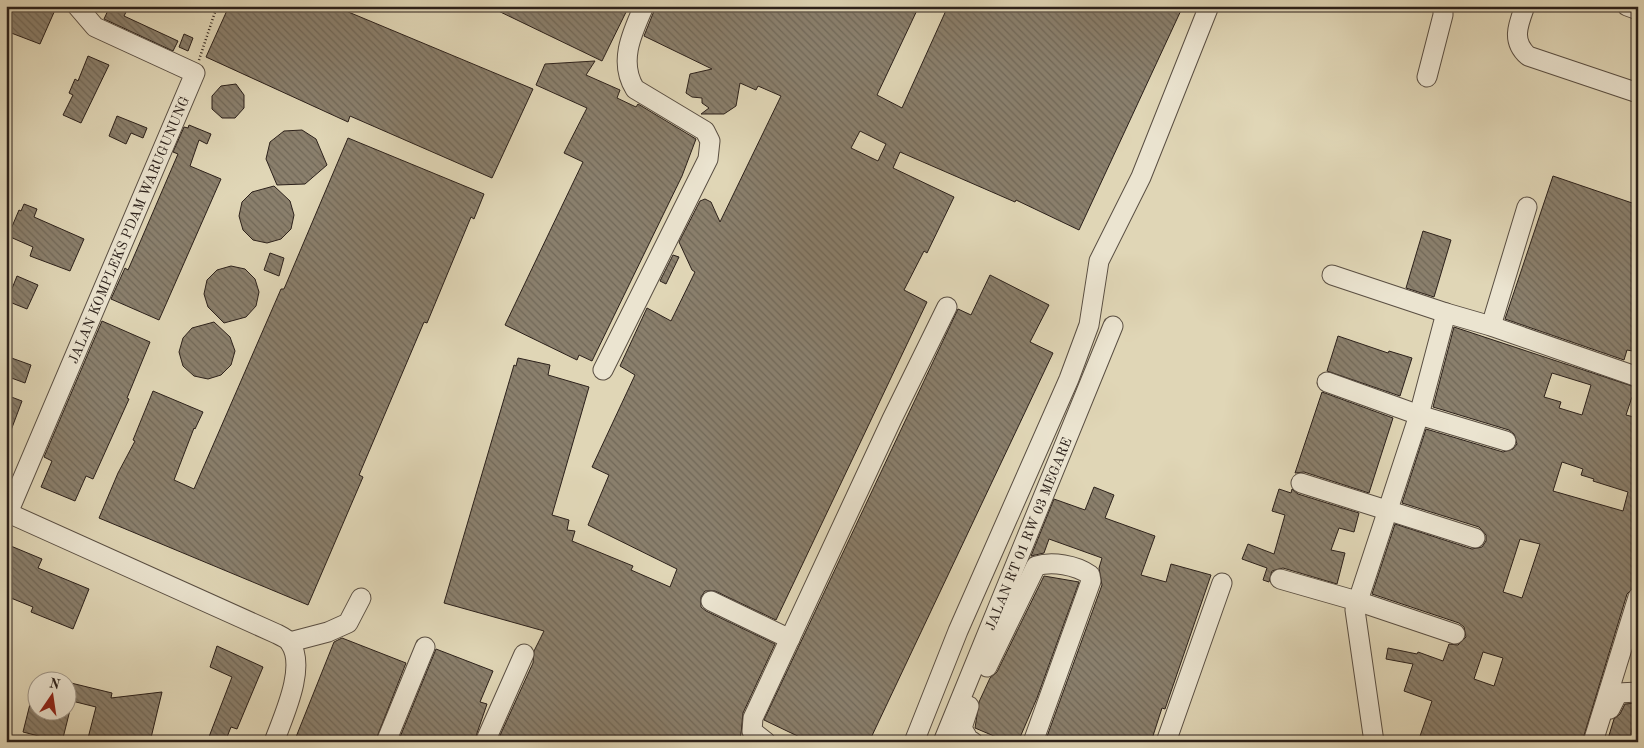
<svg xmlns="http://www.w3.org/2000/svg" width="1644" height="748" font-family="'Old Standard TT',serif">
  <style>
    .building { fill: url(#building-back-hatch); stroke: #2c211b; fill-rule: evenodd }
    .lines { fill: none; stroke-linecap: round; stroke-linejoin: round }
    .minor-casing { stroke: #594e42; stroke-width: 21 }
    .path { stroke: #2c211b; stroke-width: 2.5; stroke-dasharray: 1 2.5; stroke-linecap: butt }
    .minor { stroke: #ebe4d0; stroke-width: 19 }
    .labels { text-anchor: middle; stroke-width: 5; stroke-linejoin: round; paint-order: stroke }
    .street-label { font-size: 14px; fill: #2c211b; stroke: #ebe4d0 }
  </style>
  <defs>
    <pattern id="building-back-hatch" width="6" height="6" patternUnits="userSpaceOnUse" patternTransform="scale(1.25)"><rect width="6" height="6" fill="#8a7f6c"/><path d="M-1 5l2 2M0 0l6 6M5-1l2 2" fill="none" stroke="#716858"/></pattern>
  </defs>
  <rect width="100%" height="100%" fill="#e0d6b6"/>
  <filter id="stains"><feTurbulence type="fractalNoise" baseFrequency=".004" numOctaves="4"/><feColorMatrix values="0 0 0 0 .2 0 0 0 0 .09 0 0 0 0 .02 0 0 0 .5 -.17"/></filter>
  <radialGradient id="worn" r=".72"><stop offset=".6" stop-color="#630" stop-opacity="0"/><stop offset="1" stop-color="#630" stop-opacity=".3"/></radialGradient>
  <path class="building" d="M6 6H46L55 10 40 44 6 31Z
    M110 6H129L124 16 178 41 173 51 104 19Z
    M229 6H334L533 89 492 178 350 116 348 122 206 57Z
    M488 6H629L602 61Z
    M656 6H919L877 95 902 108 948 6H1183L1079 230 1016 200 1015 202 900 152 893 168 954 197 927 253 924 251 904 290 927 302 776 620 715 591H705L701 597V607L706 611 775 644 743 713 741 734 738 742H497L533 663 534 651 544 631 444 603 514 365 516 366 518 358 550 365 548 375 589 387 552 515 569 520 567 530 575 531 572 541 633 566 631 570 670 587 677 569 588 525 609 475 592 467 635 375 620 366 647 308 671 321 695 272 692 270 679 242 700 201 705 199 711 202 720 222 781 96 758 86 756 90 740 83 736 106 724 114H701L709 108 702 103V98L692 97 686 93 690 74 712 69 644 36ZM860 131 886 144 878 161 851 148Z
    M184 34 193 38 188 51 179 47Z
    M88 56 109 65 81 123 63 115 73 95 69 93 75 79 78 81Z
    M595 61 586 75 620 90 617 98 636 107 638 104 696 139 682 176 592 361 579 355 577 360 505 325 583 162 564 153 587 108 536 85 545 64Z
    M236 84 244 95V108L235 118H222L212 109V96L221 86Z
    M117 116 147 128 143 138 131 133 126 144 109 136Z
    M189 125 211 134 207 144 199 140 190 166 221 179 159 320 111 299 125 268 128 270 138 247 178 154 173 152 184 127 188 128Z
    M302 130 316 139 327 165 305 184 277 185 266 159 270 142 284 131Z
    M348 138 484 194 474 219 471 217 427 323 424 322 359 475 363 477 308 605 99 518 118 473 135 441 133 440 153 391 203 412 195 429 194 428 174 480 194 489 281 289H284Z
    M1553 176 1638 205V352L1627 350 1624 360 1505 319Z
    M274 186 290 201 294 215 291 229 281 239 267 243 253 240 243 230 239 216 242 202 252 192Z
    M24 204 37 209 34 217 84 239 70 271 30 256 33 247 8 236 19 210 21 211Z
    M1423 231 1451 240 1434 297 1406 288Z
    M270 253 284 258 279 276 264 270Z
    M673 255 679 257 666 284 660 281Z
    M231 266 245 269 255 279 259 292 256 306 246 317 224 323 208 307 204 294 207 280 217 270Z
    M990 275 1049 305 1030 342 1053 353 869 742H810L764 720 958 309 971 315Z
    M17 276 38 285 27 309 7 301Z
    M102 321 150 342 127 398 129 399 93 479 86 476 75 501 41 487 52 461 44 457Z
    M214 322 230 337 235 351 231 365 221 375 208 379 194 376 183 366 179 352 183 338 192 328Z
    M1454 327 1638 388V399L1632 397 1626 415 1638 418V571L1633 588 1627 594 1582 742H1418L1432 701 1404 691 1413 664 1386 659 1388 648 1417 654 1418 652 1443 661 1449 644 1458 645 1466 637 1464 627 1459 623 1372 594 1395 524 1472 549 1482 547 1486 541V535L1479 527 1402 503 1426 429 1503 452 1513 449 1517 444 1514 434 1509 430 1433 407ZM1552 373 1591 385 1582 415 1559 408 1561 402 1544 397ZM1562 462 1583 469 1581 475 1594 479 1593 481 1628 492 1623 511 1553 491ZM1520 539 1540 544 1522 598 1503 592ZM1483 652 1503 658 1494 686 1474 679Z
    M1338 336 1388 353 1389 351 1412 358 1400 396 1327 371Z
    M6 356 31 365 25 383 6 376Z
    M1322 392 1393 418 1369 493 1304 472 1295 473Z
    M6 395 22 401 7 441H6Z
    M1094 487 1114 495 1105 518 1155 536 1141 575 1166 582 1171 564 1211 575 1165 709 1162 708 1151 742H1095L1082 738 1081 742H1045L1102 585 1099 568 1102 558 1049 539 1044 553 1031 556 1054 499 1085 510Z
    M1279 489 1291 493 1292 489 1298 494 1359 513 1354 532 1339 528 1331 550 1345 553 1337 584 1283 568 1272 571 1269 582 1263 580 1267 568 1242 559 1248 544 1274 554 1285 515 1272 511Z
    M6 544 42 559 38 568 89 589 73 629 31 612 33 607 6 596Z
    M1044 576 1079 582 1037 698 1018 742H1008L975 728 979 702 990 678 997 672Z
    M342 638 406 663 375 742H294L334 642Z
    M217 646 263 667 237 729 231 727 225 742H207L232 677 210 667Z
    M436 649 493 671 480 702 487 704 474 742H398Z
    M71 683 112 693 111 698 162 692 150 742H87L96 707 68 700Z
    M34 688 38 689V710H70L62 742 23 732Z
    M1638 703 1631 734 1638 736V742H1607L1614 719 1620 714 1625 704Z"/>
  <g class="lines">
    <g class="minor-casing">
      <g id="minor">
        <path d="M1525 6C1518 25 1511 41 1528 56L1638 93"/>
        <path d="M1627 6 1638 10"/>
        <path d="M1427 77 1443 15V6"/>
        <path d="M1332 275 1446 313"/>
        <path d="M1491 326 1527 207"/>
        <path d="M603 370 708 159 710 141 705 131 635 89C618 62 632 33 644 6"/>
        <path d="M1327 382 1419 415 1506 441"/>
        <path d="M1301 483 1475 538"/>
        <path d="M6 512 277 634C281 636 288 639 290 643 307 667 283 717 274 742"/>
        <path id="s1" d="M8 513 195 73 95 27 77 6"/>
        <path d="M1280 579 1357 601 1455 634"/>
        <path d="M711 601 790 639"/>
        <path d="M290 642 328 632 348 623 361 598"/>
        <path d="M987 667 1036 566C1052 561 1076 565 1090 575L1091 581 1033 742"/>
        <path d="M969 706 962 728 969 740 973 742"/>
        <path d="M1610 709 1618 693 1638 692"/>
        <path d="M386 742 425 647"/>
        <path d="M485 742 524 654"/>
        <path d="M766 742 752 731 753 718 892 419 947 307"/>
        <path d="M914 742 958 631 1069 379 1089 325 1099 261 1141 177 1209 6"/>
        <path id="s2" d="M943 742 1113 326"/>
        <path d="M1166 742 1222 583"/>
        <path d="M1374 742 1355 610 1419 415 1446 313 1491 326 1638 377"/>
        <path d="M1593 742 1638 597"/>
      </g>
    </g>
    <path class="path" d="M199 60 217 6"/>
    <use href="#minor" class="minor"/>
  </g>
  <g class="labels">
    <g class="street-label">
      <text dy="5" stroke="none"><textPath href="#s1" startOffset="308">JALAN KOMPLEKS PDAM WARUGUNUNG</textPath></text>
      <text dy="5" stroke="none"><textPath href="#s2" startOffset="225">JALAN RT 01 RW 03 MEGARE</textPath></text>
    </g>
  </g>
  <rect width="1644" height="748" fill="none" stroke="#e0d6b6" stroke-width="25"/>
  <rect x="8" y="8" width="1629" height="733" fill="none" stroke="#2c211b" stroke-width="2.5"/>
  <rect x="12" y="12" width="1619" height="723" fill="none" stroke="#2c211b"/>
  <g transform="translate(52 696) rotate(13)"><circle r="24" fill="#ebe4d0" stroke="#9f9688"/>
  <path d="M0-4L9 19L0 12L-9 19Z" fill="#8f2418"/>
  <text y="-8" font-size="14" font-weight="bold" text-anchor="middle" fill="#2c211b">N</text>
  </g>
  <rect width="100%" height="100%" filter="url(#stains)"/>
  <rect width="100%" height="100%" fill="url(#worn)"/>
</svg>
